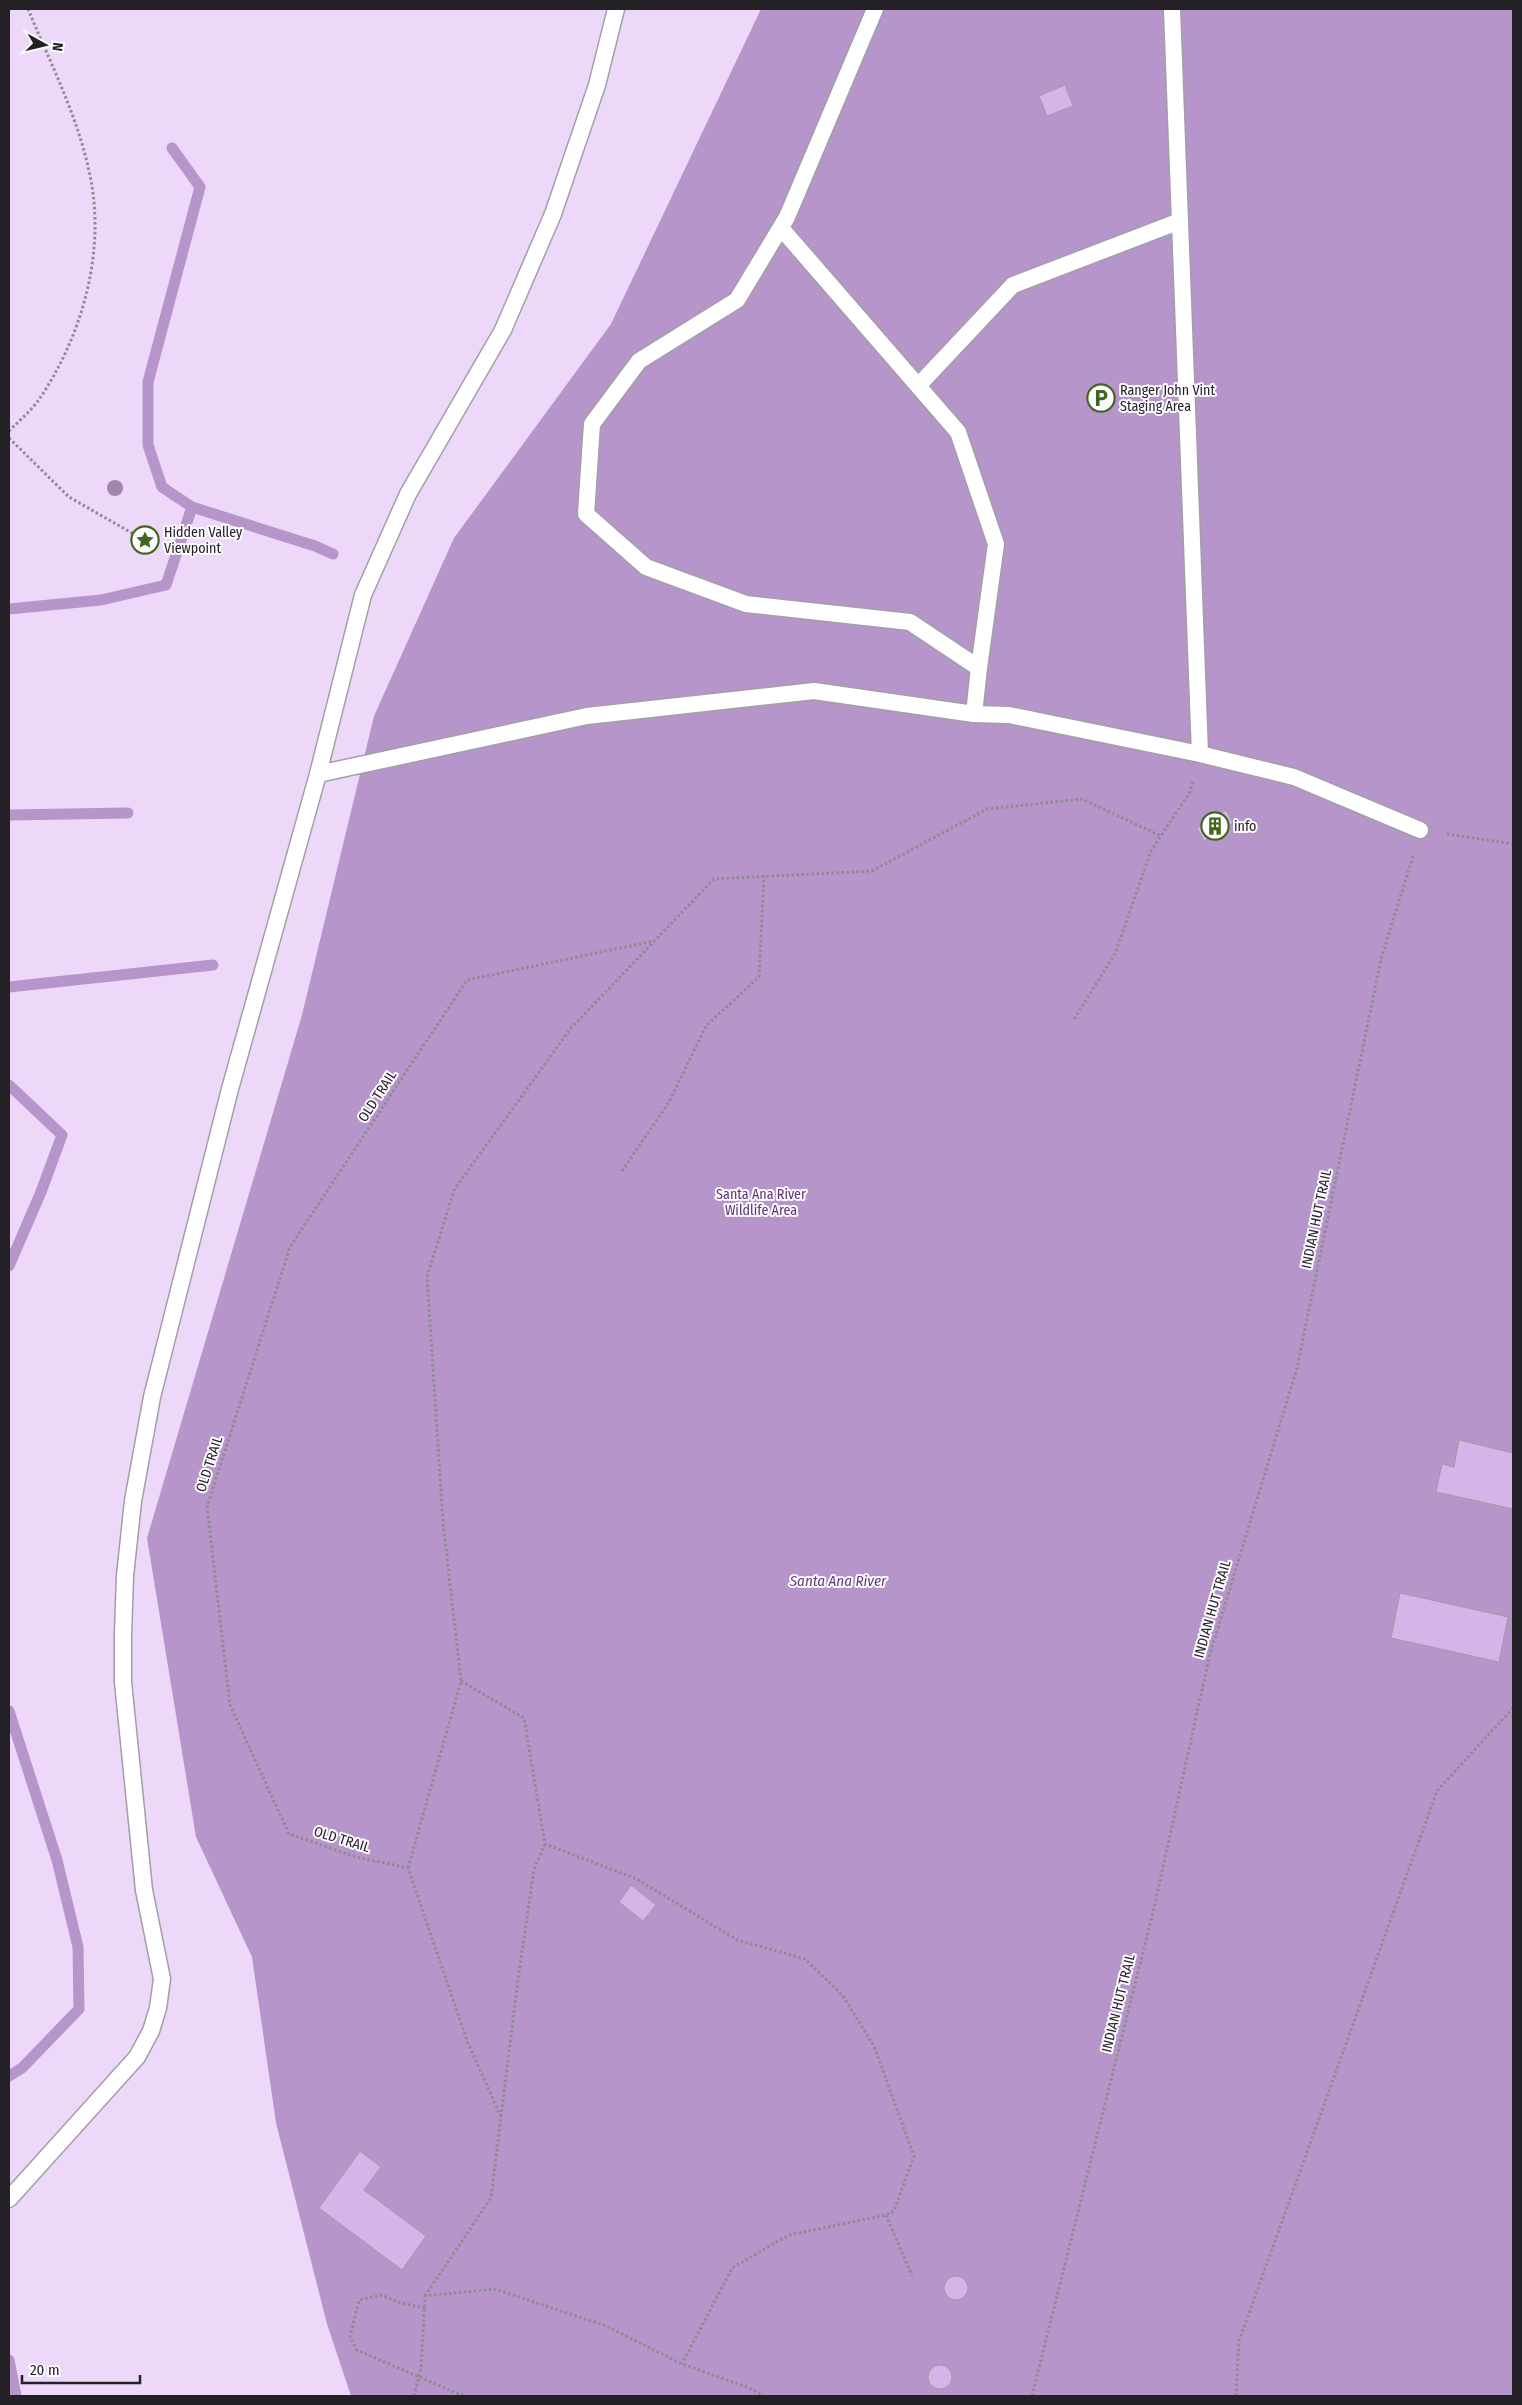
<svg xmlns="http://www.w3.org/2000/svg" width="1522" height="2405" font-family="'Fira Sans Condensed',sans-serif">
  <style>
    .green { fill: #edd8fa }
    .water { fill: #b695ca }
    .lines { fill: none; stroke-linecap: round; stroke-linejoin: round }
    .stream { stroke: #b695ca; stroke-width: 11 }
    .building { fill: #d5b4ea; stroke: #a09ba3 }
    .service-casing { stroke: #a39ea7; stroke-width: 19 }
    .path { stroke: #8f8b91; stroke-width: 3; stroke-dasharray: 2.5 2.5; stroke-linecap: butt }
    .service { stroke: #fff; stroke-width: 16 }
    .tree { fill: #a086ae }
    .labels { text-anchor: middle; stroke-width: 4; stroke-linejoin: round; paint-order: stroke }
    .poi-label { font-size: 14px; fill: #232125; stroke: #fdfbff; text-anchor: start }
    .street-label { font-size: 14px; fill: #232125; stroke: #fdfbff }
    .park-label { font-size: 14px; fill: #5d3374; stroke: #fdfbff }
    .water-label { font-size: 15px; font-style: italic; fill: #63397a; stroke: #fdfbff }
  </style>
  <rect width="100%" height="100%" fill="#f2ecf5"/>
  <path class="green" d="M9 9H1513V2396H9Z"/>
  <path class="water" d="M761 9H1513V2396H351L327 2324 276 2123 252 1957 196 1837 147 1538 302 1015 374 716 454 538 611 324Z"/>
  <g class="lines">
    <path class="stream" d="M172 148 200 187 148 382V445L162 487 192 507 315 546 333 554
      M9 609 101 600 166 585 192 507
      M9 815 128 813
      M9 987 213 965
      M9 1085 62 1135 41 1192 9 1266
      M9 1711 57 1860 78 1947 79 2009 22 2068 9 2076
      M9 2360 16 2396"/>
  </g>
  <path class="building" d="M1065 85 1073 106 1047 116 1039 96Z
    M1226 810 1233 823 1204 841 1197 828Z
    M1459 1440 1513 1453V1509L1436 1492 1442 1464 1454 1467Z
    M1400 1593 1508 1617 1499 1662 1391 1638Z
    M631 1885 656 1905 643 1921 619 1902Z
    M360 2151 381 2167 364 2190 426 2236 402 2270 319 2208Z
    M944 2288a12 12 0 1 1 24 0a12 12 0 1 1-24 0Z
    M928 2377a12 12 0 1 1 24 0a12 12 0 1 1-24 0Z"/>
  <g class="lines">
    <g class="service-casing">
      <path id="service" d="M875 9 787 217 737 300 639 361 592 424 586 514 646 567 746 604 910 622 979 668 974 714
        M1172 9 1200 754
        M781 228 958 432 996 544 979 668
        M918 386 1013 285 1180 221
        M318 774 587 716 814 691 974 714 1009 715 1200 754 1294 777 1420 830
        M9 2199 137 2057 151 2031 158 2008 162 1979 144 1890 123 1682V1634L125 1576 133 1501 152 1397 230 1089 318 774 363 595 408 494 503 330 553 214 597 85 616 9"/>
    </g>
    <path class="path" d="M9 431C19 421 32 410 40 398 83 334 107 248 89 171 77 115 50 62 28 9
      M9 438 69 497 137 536
      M1447 834 1513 844
      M1074 1019 1115 954 1151 851 1190 792 1193 781
      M622 1171 669 1102 706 1026 759 977 764 876
      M461 1681 524 1718 545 1844 637 1879 737 1940 805 1959 843 1996 874 2046 914 2156 894 2211 886 2215 789 2235 732 2268 682 2364
      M408 1868 461 1681 443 1522 427 1277 454 1190 571 1028 714 879 872 871 987 809 1082 799 1161 836
      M501 2117 468 2043 408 1868 356 1857 289 1834 230 1705 207 1507 290 1247 467 980 654 941
      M886 2215 912 2276
      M425 2296 491 2198 519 1972 534 1869 545 1844
      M425 2308 400 2303 382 2295 359 2300 350 2337 357 2350 463 2396
      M414 2396 421 2368 425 2296 495 2289 606 2326 682 2364 747 2387 764 2396
      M1032 2396 1154 1908 1210 1654 1297 1368 1381 959 1413 856
      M1236 2396 1239 2341 1437 1791 1513 1708"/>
    <use href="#service" class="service"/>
  </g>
  <circle class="tree" cx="115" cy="488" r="8"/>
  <defs>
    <g id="parking-ring" transform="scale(1.4375)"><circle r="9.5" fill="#fdfbff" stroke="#41661f" stroke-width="1.5"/><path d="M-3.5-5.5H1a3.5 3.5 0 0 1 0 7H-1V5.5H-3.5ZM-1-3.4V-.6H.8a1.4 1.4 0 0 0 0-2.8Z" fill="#41661f"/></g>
    <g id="sight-ring" transform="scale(1.4375)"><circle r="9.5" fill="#fdfbff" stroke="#41661f" stroke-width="1.5"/><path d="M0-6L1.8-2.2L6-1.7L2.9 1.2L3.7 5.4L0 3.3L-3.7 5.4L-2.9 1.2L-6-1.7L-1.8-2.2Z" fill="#41661f"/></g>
    <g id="building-ring" transform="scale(1.4375)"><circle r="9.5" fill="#fdfbff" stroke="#41661f" stroke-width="1.5"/><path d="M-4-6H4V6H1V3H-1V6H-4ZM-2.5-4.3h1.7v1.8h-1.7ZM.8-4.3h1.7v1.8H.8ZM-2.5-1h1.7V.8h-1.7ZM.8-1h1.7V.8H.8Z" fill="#41661f"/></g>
  </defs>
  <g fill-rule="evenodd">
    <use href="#parking-ring" x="1101" y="398"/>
    <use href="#sight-ring" x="145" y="540"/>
    <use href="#building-ring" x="1215" y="826"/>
  </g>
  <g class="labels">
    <g class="poi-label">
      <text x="1120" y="395">Ranger John Vint<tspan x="1120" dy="16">Staging Area</tspan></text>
      <text x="164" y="537">Hidden Valley<tspan x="164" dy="16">Viewpoint</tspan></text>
      <text x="1234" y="831">info</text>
    </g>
    <g class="street-label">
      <text transform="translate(377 1096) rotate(-57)" y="5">OLD TRAIL</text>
      <text transform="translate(1316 1219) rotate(-78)" y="5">INDIAN HUT TRAIL</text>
      <text transform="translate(209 1464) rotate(-72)" y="5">OLD TRAIL</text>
      <text transform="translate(1212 1609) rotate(-74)" y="5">INDIAN HUT TRAIL</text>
      <text transform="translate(342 1839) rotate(17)" y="5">OLD TRAIL</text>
      <text transform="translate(1118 2003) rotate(-76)" y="5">INDIAN HUT TRAIL</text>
    </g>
    <g class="park-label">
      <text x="761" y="1199">Santa Ana River<tspan x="761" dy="16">Wildlife Area</tspan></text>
    </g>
    <g class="water-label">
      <text x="838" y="1586">Santa Ana River</text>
    </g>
  </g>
  <rect width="1522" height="2405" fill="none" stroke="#232125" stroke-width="20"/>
  <g transform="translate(45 45) rotate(98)" stroke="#fdfbff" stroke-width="4" paint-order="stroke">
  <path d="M0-4L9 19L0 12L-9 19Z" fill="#232125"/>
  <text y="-8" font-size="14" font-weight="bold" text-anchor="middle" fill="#232125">N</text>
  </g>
  <path d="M22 2375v8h118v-8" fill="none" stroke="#232125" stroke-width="2.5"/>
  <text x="30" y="2375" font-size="15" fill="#232125" stroke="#fdfbff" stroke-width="4" paint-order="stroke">20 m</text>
</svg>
